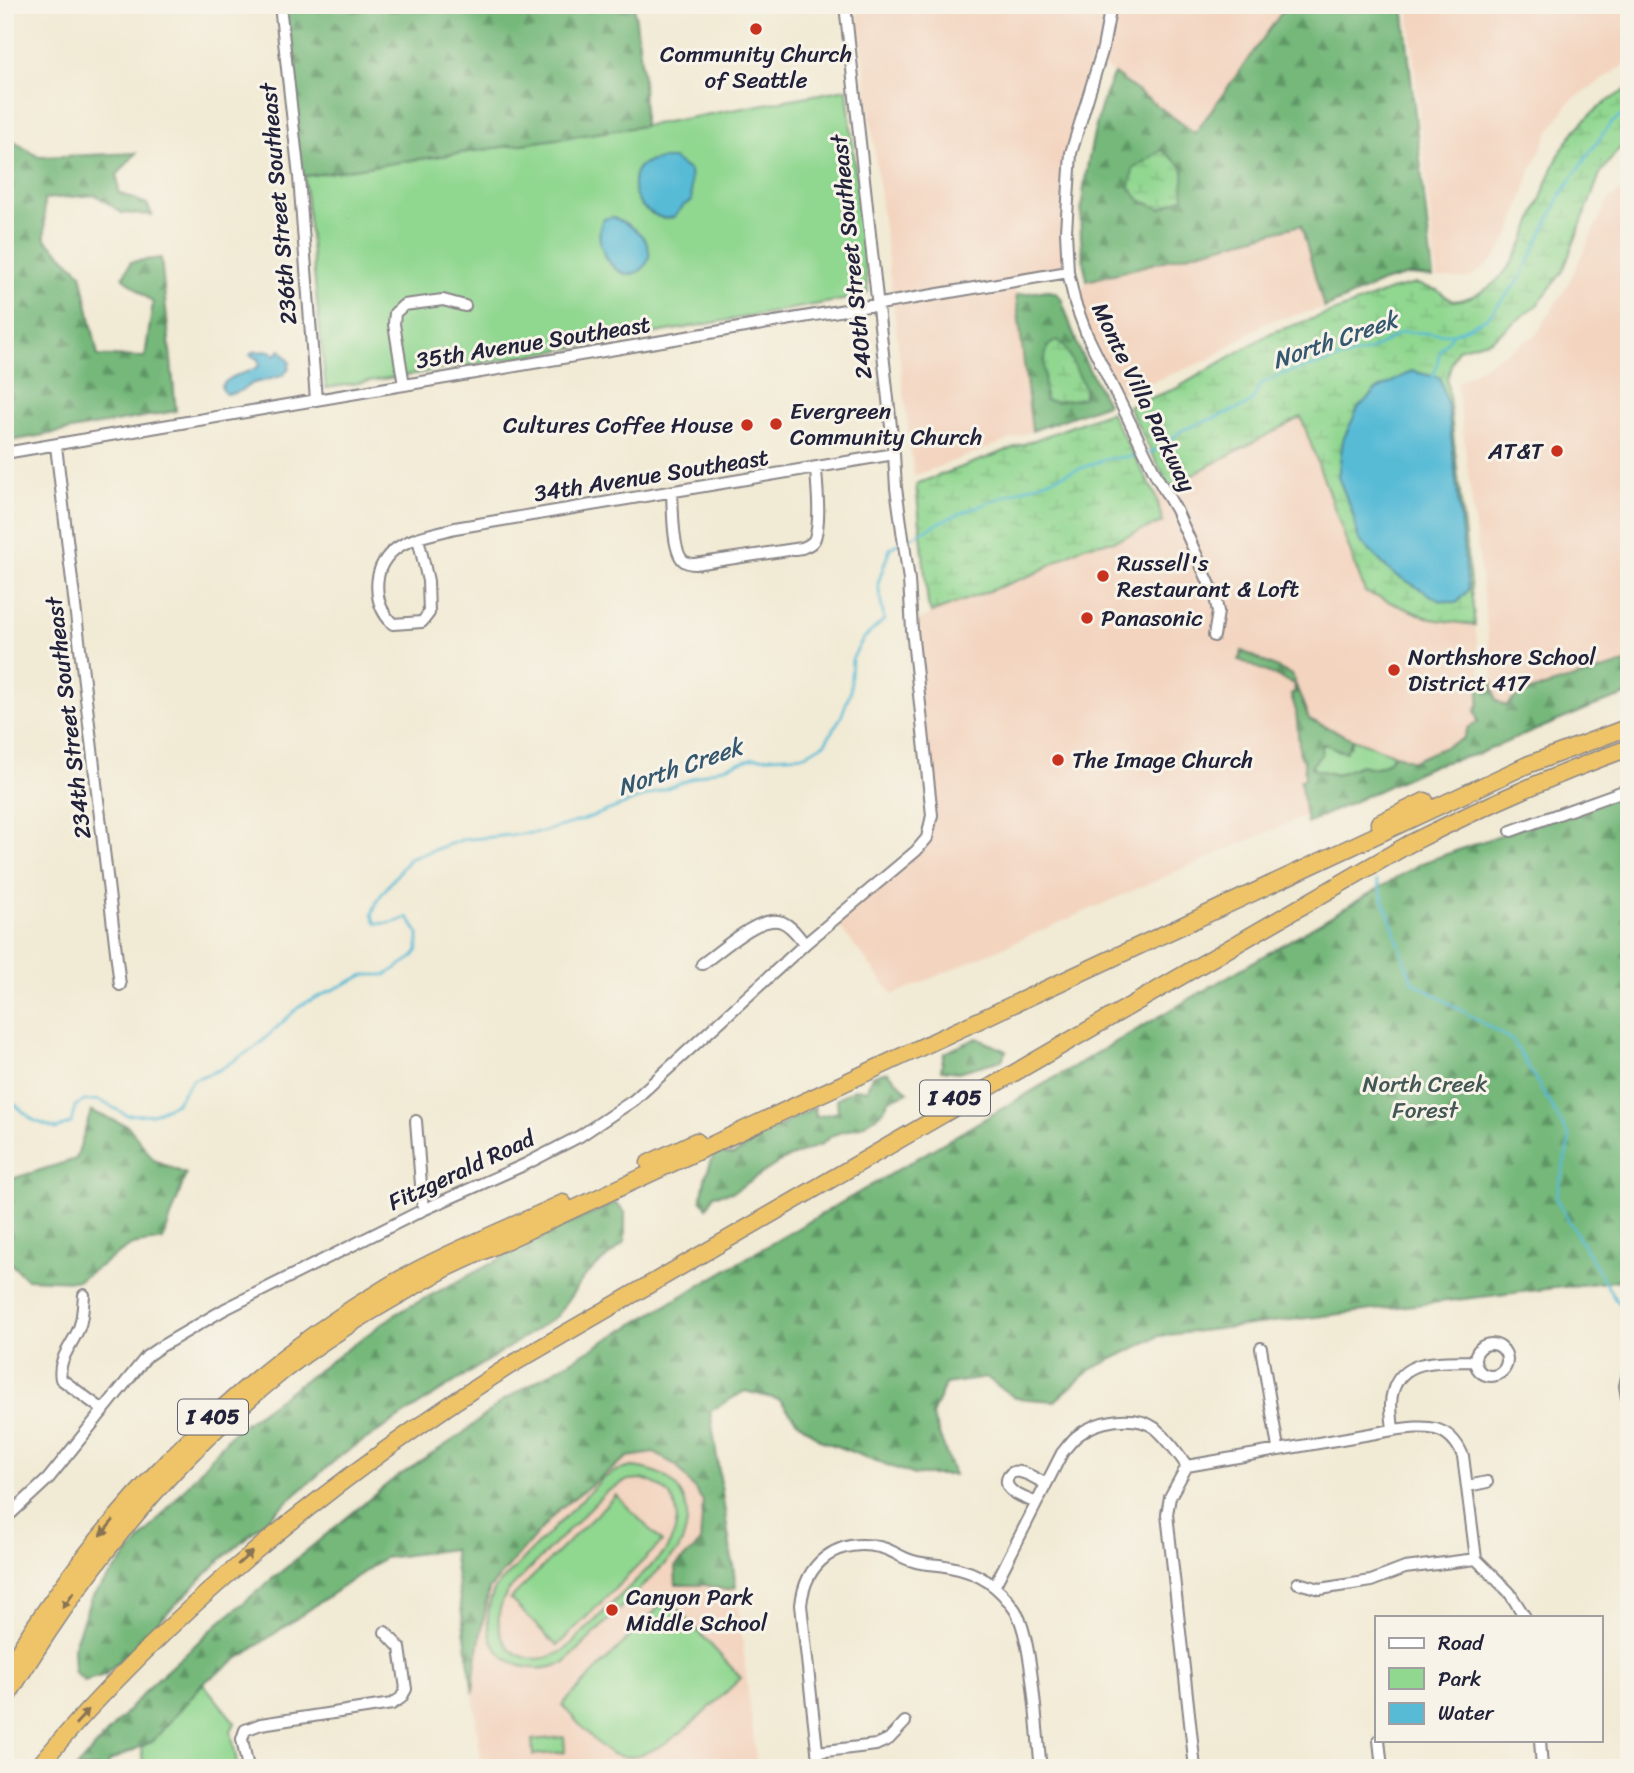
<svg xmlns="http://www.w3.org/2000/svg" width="1634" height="1773" font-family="Sriracha,sans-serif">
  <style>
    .built { fill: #f3d4bf }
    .green { fill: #90d790; stroke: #597c66; stroke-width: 2; fill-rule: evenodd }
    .forest { fill: url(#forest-firs); stroke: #4b6d5a; stroke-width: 2 }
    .wetland { fill: url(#wetland-marsh); stroke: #597c66; stroke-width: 2 }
    .water { fill: #58bbd6; stroke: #3d6e88; stroke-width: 2 }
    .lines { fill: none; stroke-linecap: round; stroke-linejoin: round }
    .stream { stroke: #58bbd6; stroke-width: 2.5 }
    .minor-casing { stroke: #8a8688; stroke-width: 14 }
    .highway-casing { stroke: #8a8688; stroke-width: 19 }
    .minor { stroke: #fff; stroke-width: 10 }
    .highway { stroke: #efc469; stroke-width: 16 }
    .oneway { fill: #887352 }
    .poi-dot { fill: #c8321e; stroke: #f7f3e8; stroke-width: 2.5 }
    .labels { text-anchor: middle; stroke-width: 6; stroke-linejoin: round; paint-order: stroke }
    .shield { fill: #f7f3e8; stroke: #62616f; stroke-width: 2 }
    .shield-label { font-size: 21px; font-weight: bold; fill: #22223b }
    .poi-label { font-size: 23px; fill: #22223b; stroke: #f7f3e8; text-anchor: start }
    .street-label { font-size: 23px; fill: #22223b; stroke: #f7f3e8 }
    .park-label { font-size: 23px; fill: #435854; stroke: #f7f3e8 }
    .water-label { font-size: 24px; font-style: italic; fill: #355871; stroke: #f7f3e8 }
  </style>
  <defs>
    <pattern id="forest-firs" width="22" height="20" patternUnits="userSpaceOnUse" patternTransform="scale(1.75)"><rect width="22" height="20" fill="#74b87a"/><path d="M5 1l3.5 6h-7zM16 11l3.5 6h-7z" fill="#5f9565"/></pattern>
    <pattern id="wetland-marsh" width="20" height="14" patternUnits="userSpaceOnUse" patternTransform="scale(1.75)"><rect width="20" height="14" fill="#90d790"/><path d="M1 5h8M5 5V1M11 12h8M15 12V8" fill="none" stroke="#7cb87d"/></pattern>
  </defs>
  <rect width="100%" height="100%" fill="#f7f3e8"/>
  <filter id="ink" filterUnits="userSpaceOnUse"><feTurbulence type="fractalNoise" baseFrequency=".0143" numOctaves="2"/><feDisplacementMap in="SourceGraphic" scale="14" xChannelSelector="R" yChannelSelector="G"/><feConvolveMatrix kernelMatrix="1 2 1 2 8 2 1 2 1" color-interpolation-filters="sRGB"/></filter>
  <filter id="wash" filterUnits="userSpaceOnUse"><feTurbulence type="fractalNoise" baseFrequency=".00686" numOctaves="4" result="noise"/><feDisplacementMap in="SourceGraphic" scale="28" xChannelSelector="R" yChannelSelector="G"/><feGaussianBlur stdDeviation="1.57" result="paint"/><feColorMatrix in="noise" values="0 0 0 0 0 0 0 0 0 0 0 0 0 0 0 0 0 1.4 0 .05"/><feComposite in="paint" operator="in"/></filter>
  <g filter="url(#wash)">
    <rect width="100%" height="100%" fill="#f1ead4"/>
    <path class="built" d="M857 5H1287L1194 134 1092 57 1063 164 1062 268 1014 276 1032 431 914 476Z
      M1408 5H1629V62L1570 101 1549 132 1531 171 1511 232 1493 260 1470 278H1437Z
      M1629 187V677L1498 716 1457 382 1536 335 1569 282 1608 200Z
      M1301 225 1324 308 1266 322 1210 359 1120 394 1075 303 1087 281Z
      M1301 417 1365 592 1431 619 1475 625 1488 736 893 995 834 919 916 851 931 827 914 623Z
      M654 1453 677 1466 703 1501 700 1543 675 1567 676 1584 706 1585 726 1590 736 1587 757 1768H482L473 1693 475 1667 489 1589 558 1510 628 1457Z"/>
    <path class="green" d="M847 89 868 292 859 297 532 355 326 388 304 176 644 126Z
      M1353 739 1394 754C1379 777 1359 762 1339 775L1312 769 1313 763 1322 754 1321 748 1323 744 1330 745 1338 751 1350 747Z
      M632 1467C680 1471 700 1507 678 1551L565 1663C510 1684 471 1641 495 1588L601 1480 616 1471ZM642 1479C681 1490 685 1520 665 1552L567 1648C523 1679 480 1638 507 1592L606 1492 628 1480Z
      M616 1495 662 1542 557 1646 510 1599Z
      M668 1598 741 1678C712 1704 655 1770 612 1754 601 1750 572 1716 562 1705Z
      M203 1683 235 1723 231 1731 238 1768H144L141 1747 153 1741Z
      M564 1737 565 1752 533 1755 532 1740Z"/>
    <path class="forest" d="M280 5H634L643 76 644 126 299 177Z
      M1287 5H1403L1433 277 1408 275 1383 282 1324 308 1301 225 1087 281C1083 260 1079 237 1081 216 1083 180 1097 105 1114 74L1195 133Z
      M5 136 39 157 136 153 117 175 119 193 147 204 152 215 122 213 96 195 44 199 45 239 81 273 98 356 145 357 153 303 123 277 131 262 161 258 176 411 5 442V365L10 362 5 340Z
      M1047 290 1056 293 1061 298 1080 352 1107 404 1032 431 1016 295Z
      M1242 651 1292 675 1309 719 1353 739 1346 752C1337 751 1332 745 1323 744L1321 748 1322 754 1311 766 1313 769 1336 775 1361 765C1375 770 1385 767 1394 754L1413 761 1463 739 1468 728 1478 722 1475 711 1479 703V682L1492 680 1496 700 1506 706 1520 694 1629 662V694L1594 706 1478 754 1434 765 1307 823 1300 780 1305 779 1304 760 1300 756 1296 711 1291 695 1295 692 1294 684 1239 660Z
      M1629 789V1279L1159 1336 1090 1370 1055 1401 1015 1398 987 1378 945 1384 932 1415 954 1475H914L820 1440 796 1420 780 1400 745 1391 710 1411 736 1587 726 1590 706 1585H676L675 1567 700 1543 703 1501 677 1466 654 1453 628 1457 558 1510 489 1589 475 1667 473 1693 453 1549 384 1558 203 1683 153 1741 108 1762 107 1768H76L153 1683 219 1623 391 1481 462 1434 502 1401 1422 863Z
      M977 1038 1006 1051 1002 1060 958 1072 941 1070 944 1053Z
      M888 1072 908 1092 889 1100 881 1114 863 1125 833 1135 820 1145 783 1160 733 1192 714 1195 707 1208 701 1199 706 1175 715 1152 733 1155 744 1149 751 1134 764 1125 780 1126 815 1107 816 1117 838 1112 837 1099 854 1089 867 1090 872 1075Z
      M91 1111 128 1126 154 1160 186 1174 163 1240 132 1245 77 1281 26 1279 5 1257V1181L76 1159Z
      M615 1203 625 1212V1242L584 1277 557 1316 340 1456 218 1562 105 1675 84 1681 74 1671 73 1648 91 1598 233 1432 397 1313 546 1235Z"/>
    <path class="wetland" d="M1629 88V142L1618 150 1600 174 1563 271 1537 305 1491 340 1458 349 1452 361 1447 380 1475 625 1431 619 1365 592 1301 417 1169 487 1128 406 1175 389 1271 333 1350 306 1390 290 1416 284 1437 290 1453 301C1527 292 1532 199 1563 148 1580 120 1601 104 1629 88Z
      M1162 150 1183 167 1184 197 1161 209 1140 200 1130 188 1133 169Z
      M1058 340 1066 349 1085 388 1083 398 1056 402 1045 400 1044 362 1048 346Z
      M1110 412 1155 494 1163 522 1114 541 1084 546 1034 574 931 613 928 604 916 484Z"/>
    <path class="water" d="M662 159H673L690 171 692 201 684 205 674 217 665 219C656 216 646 211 640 204 632 192 630 170 645 163 649 161 657 160 662 159Z
      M613 217C624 222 638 229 645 240 662 267 622 295 603 251 598 240 598 230 603 219Z
      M281 350 290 362 288 370 282 376 254 383 236 393 225 394 221 386C234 372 244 376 259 366L258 359 250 355 252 352 271 351 275 355Z
      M1412 371 1440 378 1448 408 1468 590 1457 603 1439 600 1391 572 1359 540 1352 511 1338 477 1343 440 1358 408 1375 391Z"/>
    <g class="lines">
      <path class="stream" d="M1433 377 1441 349 1452 336
        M1148 453 1162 448 1180 431 1245 406 1252 401 1261 384 1282 374 1371 350 1402 332 1453 334 1487 318 1520 279 1561 195 1587 156 1610 124 1629 111
        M906 540 951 517 1021 490 1106 459 1142 455
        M1377 881 1412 981 1513 1041 1570 1138 1556 1199 1615 1299 1629 1315
        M5 1096 33 1120 56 1129 71 1123 75 1106 84 1101 99 1100 127 1115 153 1114 176 1103 192 1080 219 1070 257 1046 301 1005 364 975H386L412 958 418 950V933L408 917C396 923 390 924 376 923L372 914 378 899 409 859 461 840 542 832 583 820 709 772 753 758 805 755 825 743 841 717 850 693 852 659 863 639 884 620 878 583 890 548 900 543"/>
    </g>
  </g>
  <g filter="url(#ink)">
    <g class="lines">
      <g class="minor-casing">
        <path id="minor" d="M280 5 299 177 316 400
          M1111 5 1103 48 1071 153 1066 231 1068 272 1075 303 1087 335 1157 477 1176 510 1215 596 1218 612 1214 636
          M404 385 394 324 395 313 404 305 443 300 465 306
          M56 446 120 985
          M5 453 1068 272
          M672 493C673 508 672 553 684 561 686 563 692 564 695 564L802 548C807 546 813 544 815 538 821 519 817 489 816 469
          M418 538 428 581 429 613 422 622 393 624C373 605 371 570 393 551 409 537 435 534 455 528L894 454
          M1511 831 1629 789
          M702 964C720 952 760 913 782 922 792 926 798 936 805 944
          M416 1121 423 1210
          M84 1295C83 1305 83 1318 79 1328 72 1346 57 1359 61 1379L103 1410
          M1475 1360a16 16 0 1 1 32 0a16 16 0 1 1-32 0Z
          M1261 1348 1278 1448
          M1629 1368 1625 1386 1629 1410
          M1393 1430C1392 1418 1389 1403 1393 1391 1403 1356 1446 1362 1474 1361
          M1187 1466 1393 1430C1424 1426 1449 1422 1463 1456L1476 1559 1509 1592 1525 1617
          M1187 1466 1170 1497 1167 1514 1195 1768
          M1468 1486 1487 1482
          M1036 1503C1028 1499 1017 1496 1011 1490 1002 1482 1009 1469 1020 1472 1028 1473 1038 1480 1046 1484
          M5 1519 48 1479 147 1356 160 1347 225 1309 423 1210 526 1164 580 1136 634 1100 805 944 916 851 927 838 932 815 912 630 909 580 896 488 894 454 845 5
          M1298 1583 1320 1589 1371 1581 1405 1568 1476 1559
          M995 1585 1062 1453C1067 1447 1071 1441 1077 1436 1096 1420 1134 1413 1155 1428 1168 1439 1177 1452 1187 1466
          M1379 1740 1382 1768
          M1540 1740 1542 1768
          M817 1752 876 1745 889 1739 905 1722
          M248 1768 242 1739 245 1730 261 1724 392 1704 401 1698 406 1689 400 1648 385 1632
          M819 1768 801 1605C805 1563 837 1538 879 1547 891 1549 901 1558 913 1561 925 1565 938 1564 950 1567 979 1572 999 1586 1015 1610 1033 1638 1036 1731 1041 1768"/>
      </g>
      <g class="highway-casing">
        <path id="highway" d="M1379 823 1425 801
          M649 1163 696 1141
          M5 1673C100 1515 231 1379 390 1285 445 1253 505 1230 563 1203
          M5 1700C77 1581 158 1474 266 1385 320 1339 383 1304 445 1269L1527 765 1629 727
          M37 1768C172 1607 333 1479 509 1366L1409 844C1480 808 1553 775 1629 748"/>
      </g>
      <use href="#minor" class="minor"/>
      <use href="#highway" class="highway"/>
    </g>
    <defs><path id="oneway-solid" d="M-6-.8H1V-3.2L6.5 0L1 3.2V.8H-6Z" transform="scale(1.75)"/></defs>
    <g class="oneway">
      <use href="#oneway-solid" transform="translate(107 1528) rotate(130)"/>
      <use href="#oneway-solid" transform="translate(245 1558) rotate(-42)"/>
      <use href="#oneway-solid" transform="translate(68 1600) rotate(125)"/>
      <use href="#oneway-solid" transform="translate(82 1717) rotate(-48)"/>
    </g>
  </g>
  <g class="poi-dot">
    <circle cx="756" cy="29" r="7"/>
    <circle cx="776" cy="424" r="7"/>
    <circle cx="747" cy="425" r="7"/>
    <circle cx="1557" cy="451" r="7"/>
    <circle cx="1103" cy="576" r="7"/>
    <circle cx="1087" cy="618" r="7"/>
    <circle cx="1394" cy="670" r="7"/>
    <circle cx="1058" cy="760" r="7"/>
    <circle cx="612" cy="1610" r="7"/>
  </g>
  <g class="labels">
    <g class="shield">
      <rect x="920" y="1080.5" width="70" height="35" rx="5"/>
      <rect x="178" y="1399.5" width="70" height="35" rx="5"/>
    </g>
    <g class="shield-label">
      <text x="955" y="1105">I 405</text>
      <text x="213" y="1424">I 405</text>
    </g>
    <g class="poi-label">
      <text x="756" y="62" text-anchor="middle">Community Church<tspan x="756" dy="26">of Seattle</tspan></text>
      <text x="790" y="419">Evergreen<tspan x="790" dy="26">Community Church</tspan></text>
      <text x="733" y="433" text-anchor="end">Cultures Coffee House</text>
      <text x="1543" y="459" text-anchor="end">AT&amp;T</text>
      <text x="1117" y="571">Russell's<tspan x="1117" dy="26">Restaurant &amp; Loft</tspan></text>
      <text x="1101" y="626">Panasonic</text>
      <text x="1408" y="665">Northshore School<tspan x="1408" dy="26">District 417</tspan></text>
      <text x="1072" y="768">The Image Church</text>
      <text x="626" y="1605">Canyon Park<tspan x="626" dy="26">Middle School</tspan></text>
    </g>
    <g class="street-label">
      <text transform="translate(278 204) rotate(-95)" y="8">236th Street Southeast</text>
      <text transform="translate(851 257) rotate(-96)" y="8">240th Street Southeast</text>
      <text transform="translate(533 342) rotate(-9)" y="8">35th Avenue Southeast</text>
      <text transform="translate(1144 397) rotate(64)" y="8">Monte Villa Parkway</text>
      <text transform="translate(651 475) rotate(-9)" y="8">34th Avenue Southeast</text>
      <text transform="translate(68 718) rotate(-97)" y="8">234th Street Southeast</text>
      <text transform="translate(461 1170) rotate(-25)" y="8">Fitzgerald Road</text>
    </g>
    <g class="park-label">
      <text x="1425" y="1092">North Creek<tspan x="1425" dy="26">Forest</tspan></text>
    </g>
    <g class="water-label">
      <text transform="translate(1335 340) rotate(-19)" y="8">North Creek</text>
      <text transform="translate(680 767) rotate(-19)" y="8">North Creek</text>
    </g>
  </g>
  <rect width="1634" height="1773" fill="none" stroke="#f7f3e8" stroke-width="28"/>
  <rect x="1375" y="1616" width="228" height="126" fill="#f7f3e8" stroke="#a29fa3" stroke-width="2"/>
  <rect x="1389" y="1638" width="35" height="10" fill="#ffffff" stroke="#a29fa3" stroke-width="2"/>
  <text x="1438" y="1650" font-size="21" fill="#22223b">Road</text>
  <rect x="1389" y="1668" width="35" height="21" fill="#90d790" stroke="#a29fa3" stroke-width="2"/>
  <text x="1438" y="1686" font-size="21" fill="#22223b">Park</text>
  <rect x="1389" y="1703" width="35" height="21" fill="#58bbd6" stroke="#a29fa3" stroke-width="2"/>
  <text x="1438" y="1720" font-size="21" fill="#22223b">Water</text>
</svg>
